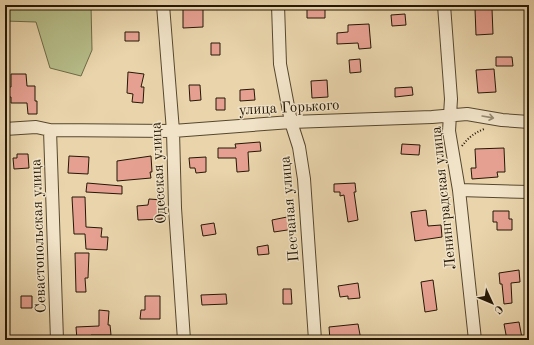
<svg xmlns="http://www.w3.org/2000/svg" width="534" height="345" font-family="'Old Standard TT',serif">
  <style>
    .green { fill: #b6bd89; stroke: #6e6a48 }
    .building { fill: #e6a091; stroke: #251806 }
    .lines { fill: none; stroke-linecap: round; stroke-linejoin: round }
    .minor-casing { stroke: #56472f; stroke-width: 14 }
    .path { stroke: #251806; stroke-width: 2; stroke-dasharray: 1 2; stroke-linecap: butt }
    .minor { stroke: #f1e3c8; stroke-width: 12 }
    .oneway { stroke: #958871 }
    .labels { text-anchor: middle; stroke-width: 3; stroke-linejoin: round; paint-order: stroke }
    .street-label { font-size: 15px; fill: #251806; stroke: #f1e3c8 }
  </style>
  <rect width="100%" height="100%" fill="#e9d4ab"/>
  <filter id="stains"><feTurbulence type="fractalNoise" baseFrequency=".005" numOctaves="4"/><feColorMatrix values="0 0 0 0 .2 0 0 0 0 .09 0 0 0 0 .02 0 0 0 .5 -.17"/></filter>
  <radialGradient id="worn" r=".72"><stop offset=".6" stop-color="#630" stop-opacity="0"/><stop offset="1" stop-color="#630" stop-opacity=".3"/></radialGradient>
  <path class="green" d="M5 5H91L92 50 81 76 50 68 36 22 5 21Z"/>
  <path class="building" d="M183 5H203V27L183 28Z
    M307 9H325V18H307Z
    M475 9H492L493 34 476 35Z
    M405 14 406 25 392 26 391 15Z
    M369 24 371 48 359 49 358 43 337 44V33L348 32V25Z
    M125 32H139V41H125Z
    M211 43H220V55H211Z
    M496 57H512L513 66H496Z
    M360 59 361 72 350 73 349 60Z
    M494 69 496 92 478 93 476 70Z
    M128 72 144 74 141 87H144L143 103 132 102 133 94 127 93Z
    M11 74H26L27 86H35V101H37V114H28L27 103H11V97H5V87H11Z
    M327 80 328 97 312 98 311 81Z
    M189 85H200L201 100 190 101Z
    M412 87 413 95 395 97V88Z
    M254 89 255 100 240 101V90Z
    M216 98H225V110H216Z
    M260 142 261 151 248 152 249 171 237 172 236 158H218V148H236L235 144Z
    M402 144 420 145 419 155 401 154Z
    M504 148 505 172H497L498 177 472 179 471 168H476L475 149Z
    M17 154H28L29 168 14 169 13 158H17Z
    M69 156 89 157 88 174 68 173Z
    M151 156 152 172H150L151 178 117 181V161Z
    M206 157V172L196 173 195 168H190L189 158Z
    M87 183 122 186V194L86 192Z
    M355 183 356 192H354L358 220 348 222 344 195 340 196V192H334V184Z
    M72 197H85L86 227 102 228 101 237H108L107 250 86 249 85 234H74Z
    M149 199 163 200 162 219 138 220 137 206 148 205Z
    M426 210 428 226 441 225 442 237 415 241 411 212Z
    M493 211H509V219H512V230H497V222H493Z
    M292 216 294 229 274 232 272 220Z
    M214 223 216 234 203 236 201 225Z
    M268 245 269 254 258 255 257 247Z
    M75 253H89L88 278H85L86 292H76Z
    M519 270 520 282 511 283 512 303 504 304 502 284H500L499 273Z
    M433 280 437 310 425 312 421 282Z
    M358 283 360 298 348 299V296L340 297 338 286Z
    M283 289H291L292 304H283Z
    M226 294 227 304 202 305 201 295Z
    M21 296H32V308H21Z
    M145 296H160V319H140L141 310H145Z
    M99 310 109 311 108 325H110L111 335H91V340H77L76 327 99 326Z
    M519 322 522 338 507 340 504 324Z
    M358 324 361 340H330L329 327Z"/>
  <g class="lines">
    <g class="minor-casing">
      <path id="minor" d="M163 5 173 131 175 208 184 340
        M278 5 280 64 291 122 299 147 304 179 315 340
        M444 5 451 99 449 131 459 190 475 340
        M5 129 36 127 50 130 173 131 291 122 432 117 467 114 502 120 529 122
        M50 130 57 340
        M459 190 529 192"/>
    </g>
    <path class="path" d="M462 146C468 138 474 133 484 129"/>
    <use href="#minor" class="minor"/>
  </g>
  <defs><path id="oneway-shaft" d="M-6 0H5M1.5-3L5.5 0L1.5 3" fill="none" stroke-width="1.6" stroke-linecap="round" stroke-linejoin="round"/></defs>
  <use class="oneway" href="#oneway-shaft" transform="translate(488 117) rotate(10)"/>
  <g class="labels">
    <g class="street-label">
      <text transform="translate(289 107) rotate(-3)" y="5">улица Горького</text>
      <text transform="translate(158 173) rotate(-93)" y="5">Одесская улица</text>
      <text transform="translate(443 198) rotate(-96)" y="5">Ленинградская улица</text>
      <text transform="translate(289 209) rotate(-95)" y="5">Песчаная улица</text>
      <text transform="translate(38 236) rotate(-92)" y="5">Севастопольская улица</text>
    </g>
  </g>
  <rect width="534" height="345" fill="none" stroke="#e9d4ab" stroke-width="20"/>
  <rect x="6" y="6" width="522" height="333" fill="none" stroke="#251806" stroke-width="2"/>
  <rect x="10" y="10" width="514" height="325" fill="none" stroke="#251806"/>
  <g transform="translate(492 303) rotate(134)" stroke="#f1e3c8" stroke-width="3" paint-order="stroke">
  <path d="M0-3L7 15L0 10L-7 15Z" fill="#251806"/>
  <text y="-6" font-size="11" font-weight="bold" text-anchor="middle" fill="#251806">С</text>
  </g>
  <rect width="100%" height="100%" filter="url(#stains)"/>
  <rect width="100%" height="100%" fill="url(#worn)"/>
</svg>
